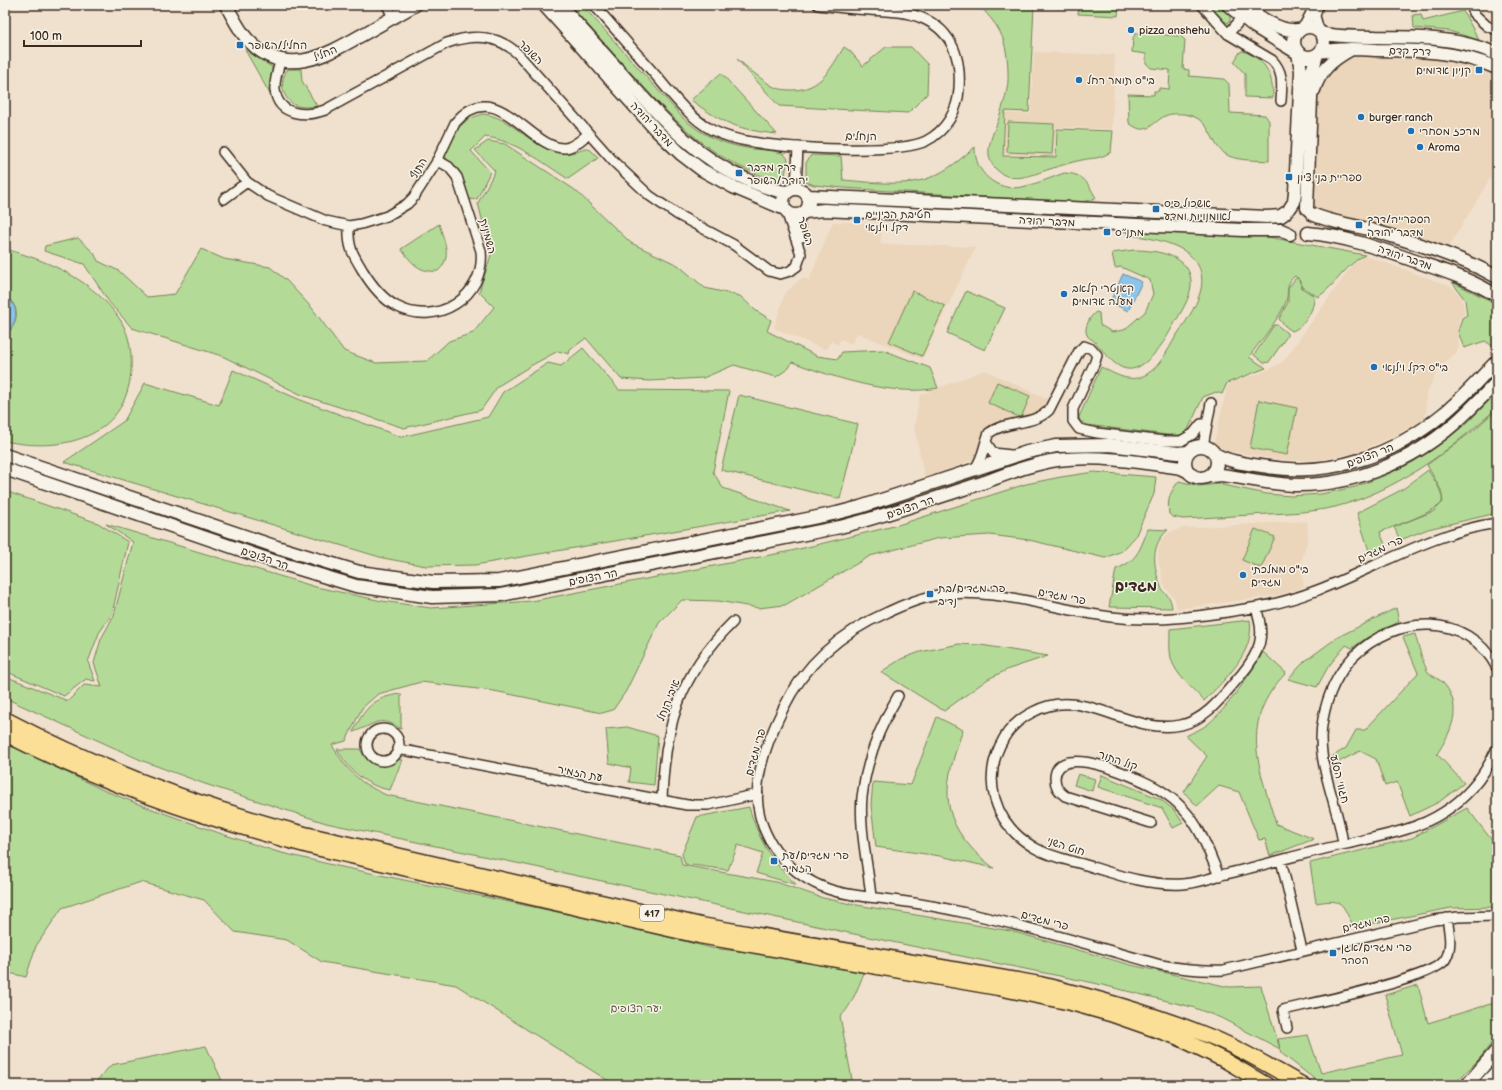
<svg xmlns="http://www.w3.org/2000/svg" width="1502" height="1090" font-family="'Balsamiq Sans','Playpen Sans Hebrew',sans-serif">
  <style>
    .built { fill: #ebd5bb }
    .green { fill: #b3db97; stroke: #77825a }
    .water { fill: #8cc5eb; stroke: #6c8799 }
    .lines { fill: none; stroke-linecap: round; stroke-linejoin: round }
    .street-casing { stroke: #3b2a1e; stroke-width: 12 }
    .secondary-casing { stroke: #3b2a1e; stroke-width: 15 }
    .primary-casing { stroke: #3b2a1e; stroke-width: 17 }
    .street { stroke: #f7f3e8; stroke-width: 9 }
    .secondary { stroke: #f7f3e8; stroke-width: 12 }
    .primary { stroke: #fbdf96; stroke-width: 14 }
    .poi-dot { fill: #1f6fb2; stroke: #f7f3e8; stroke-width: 1.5 }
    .labels { text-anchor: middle; stroke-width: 3; stroke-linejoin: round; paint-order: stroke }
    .shield { fill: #f7f3e8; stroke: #73665b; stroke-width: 1 }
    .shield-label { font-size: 10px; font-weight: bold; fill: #3b2a1e }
    .poi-label { font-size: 11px; fill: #3b2a1e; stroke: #f7f3e8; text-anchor: start }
    .street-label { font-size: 11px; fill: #3b2a1e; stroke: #f7f3e8 }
    .park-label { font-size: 11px; fill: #59563c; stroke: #f7f3e8 }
    .district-label { font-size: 15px; font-weight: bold; fill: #3b2a1e; stroke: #f7f3e8 }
  </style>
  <rect width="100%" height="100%" fill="#f0e1ce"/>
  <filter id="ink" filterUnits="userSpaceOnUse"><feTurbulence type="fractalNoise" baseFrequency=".025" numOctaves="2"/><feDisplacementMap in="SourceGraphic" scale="8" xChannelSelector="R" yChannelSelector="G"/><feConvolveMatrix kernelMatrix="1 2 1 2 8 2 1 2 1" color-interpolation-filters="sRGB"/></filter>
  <g filter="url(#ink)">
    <path class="built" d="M1351 49 1434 52 1497 68V167L1444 255 1319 217 1306 204 1319 78Z
      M1034 52 1115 55 1112 129 1056 127 1054 156 1004 154 1006 113 1031 114Z
      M833 222 883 223 880 244 976 247 922 359 857 333 851 344 842 339 837 345 831 341 826 350 774 328 785 293 802 278 809 280Z
      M1366 256 1450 286 1459 294 1463 303 1465 314 1459 318 1457 334 1459 346 1457 352 1441 366 1435 376 1426 395V413L1424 419 1396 435 1355 453 1319 460H1284L1228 451 1219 448 1214 443 1227 387 1232 382 1261 373 1283 362 1353 264Z
      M985 370 1049 400 1043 409 1034 415 985 431 978 453 972 460 925 478 914 427 920 395Z
      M1307 521 1308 539 1300 565 1304 586 1297 590 1279 595 1177 609 1174 598 1164 586 1158 559V548L1162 539 1170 532 1182 528Z"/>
    <path class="green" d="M570 5H582L683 118C704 137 725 145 753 149 763 150 775 150 784 154L788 159 785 175C776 182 767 177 757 174 705 154 669 115 633 75 612 52 591 28 570 5Z
      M979 5H1034L1029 112 1005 111 1003 156 1056 157 1057 129 1113 131 1111 152C1097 160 1096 157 1082 160 1071 162 1060 166 1050 169 1031 175 1012 185 996 169 980 153 995 132 1000 115 1004 102 1009 87 1008 73 1008 61 1006 43 1000 32 995 22 986 13 979 5Z
      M1079 5H1119L1118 16 1078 14Z
      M1209 5H1219L1230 17V21L1228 23 1224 21Z
      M1463 11 1479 40 1449 31 1414 28 1413 15 1421 14 1423 21Z
      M1136 33 1180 36 1185 40 1183 69 1189 70V76L1224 79 1229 84 1230 113 1265 115 1269 121V161C1257 160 1240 161 1229 156 1207 146 1216 119 1184 114 1178 114 1171 113 1165 116 1150 124 1147 137 1129 123L1128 94 1154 95V91H1159V88L1169 89 1170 70 1151 68 1146 63V54L1132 52 1133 38Z
      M844 47 850 51 863 66 886 47H911L928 65 927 94 908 113 779 106 737 59C747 67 758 77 769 84 776 89 784 90 792 90 821 90 831 68 844 47Z
      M245 50 272 67 271 96Z
      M1243 51C1266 60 1273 74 1273 98L1245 97V74L1234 62 1240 52Z
      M288 69H301L302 81 317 106C311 107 301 108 295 105 281 98 279 80 288 69Z
      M721 73 777 134C739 130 722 123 691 100Z
      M483 114C511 117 527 143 553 151 558 153 570 154 575 152 588 149 588 145 598 158L568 179C543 163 515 140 485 137L471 151 490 172 477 199 469 200 461 175 447 160 445 155C456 132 457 121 483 114Z
      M1008 122 1054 124 1052 154 1007 152Z
      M488 141 505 144 575 190 631 243 678 265 705 288 740 296 755 310 771 320 767 331 817 356 838 359 842 352 883 350 930 368 938 388C892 397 836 378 792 362L789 368 776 377 734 365 703 378 650 381 621 379 586 338 570 350 569 354 558 351 532 365 498 386 481 410 404 428 302 395 222 356 132 328 109 302 84 264 44 251 45 246 78 238 94 253 98 261 119 271 147 297 175 294 201 249 224 259 270 267 286 280 312 308 344 351 376 363 427 361 449 341 473 333 494 307 479 292 491 255 478 203 495 171 475 150Z
      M975 147C974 172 996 192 1022 187 1036 184 1051 178 1064 173 1084 174 1087 182 1096 198L1080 203 843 188 814 185 806 182V163L811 155 841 156 843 180C868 182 905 187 929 178 947 171 961 159 975 147Z
      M439 224C444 241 453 257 438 271 419 273 412 263 401 249Z
      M1125 231 1252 234 1365 255C1346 264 1336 285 1318 297L1303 287 1299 280 1302 288 1314 296C1315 309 1304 327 1292 331L1285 326 1279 319 1288 302V288L1296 278 1299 279 1295 276C1284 284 1290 294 1285 304 1277 322 1260 341 1249 357L1266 368 1227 383 1222 394 1216 392 1203 397 1187 432 1181 435H1168L1087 425 1080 421 1079 417 1101 367C1113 373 1127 382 1141 377 1158 371 1168 350 1176 336 1185 323 1195 309 1200 293 1212 249 1161 239 1129 235Z
      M5 249C50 261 95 281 121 321 130 336 132 354 131 371 126 439 61 453 5 441V380C8 367 5 350 5 336 18 325 22 306 5 296Z
      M1134 250C1156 250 1193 255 1191 285 1190 299 1181 312 1174 324 1166 339 1155 357 1140 366 1120 378 1106 353 1094 341 1092 339 1088 338 1087 335 1083 328 1091 315 1096 312L1099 313 1100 325 1112 332 1124 330 1145 312 1153 294 1150 280 1121 267 1115 268 1112 253Z
      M1452 282 1485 298 1497 307V349L1485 341 1464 348 1458 332 1462 318 1467 315 1465 300Z
      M912 291 945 306 922 356 889 342Z
      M966 291 1005 308 985 350 947 333Z
      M1274 325H1277L1287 333V336L1269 362 1264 363 1254 355Z
      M583 348 619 390 729 391 713 472 723 488 790 511 475 565 426 566 383 558 64 462 124 421 145 383 219 405 233 370 298 399 401 437 488 417 503 392 548 363 561 366Z
      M997 382 1030 396 1021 418 988 403Z
      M1497 393V408C1450 450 1397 491 1335 507 1313 512 1290 513 1268 514 1240 516 1211 517 1183 519L1173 517 1169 514C1167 499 1170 492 1179 481L1199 486 1218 484 1267 494 1291 496 1321 494 1355 487 1386 475 1413 462 1437 446 1467 423Z
      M739 395 858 424 840 499 721 470Z
      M1259 400 1297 408 1287 455 1250 448Z
      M1497 409V513L1428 529 1400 540 1394 527 1434 511 1443 502 1441 490 1427 465 1474 430Z
      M1428 470C1433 479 1444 492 1442 502 1440 510 1390 528 1380 532L1386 547 1370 554 1357 513 1403 489Z
      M1094 472 1156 477 1154 494 1135 537 1122 551 1105 558 1029 540 990 535 939 538 870 556 785 605 758 608 718 601 682 600 659 623 626 691 613 710 602 713 494 691 421 682 378 694 362 708 346 741 332 745C348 772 358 782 386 795L680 855 682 865 776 882 823 898 851 904 1011 931 1131 965 1229 987 1261 986 1280 1049 1278 1039 1308 1035 1321 1073 1402 1055 1385 995 1418 985 1428 1023 1497 1002V1036L1480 1058 1453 1085H1322L1281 1053 1280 1049 1221 1018 1192 1007 1094 983 897 943 326 823 205 784 143 761 5 698V676L68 701 84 685 102 687 94 663 101 639 114 615 133 542 106 524 316 587 382 601 431 608 532 601 791 551 898 525 1026 484 1061 477Z
      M5 491 98 523 128 542 112 614 99 633 88 662 95 681 86 679 64 696 5 671Z
      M1148 529 1168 530C1150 545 1153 566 1161 587 1164 596 1170 592 1172 608L1109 607 1116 569C1137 561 1140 550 1148 529Z
      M1255 529 1275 537 1261 568 1242 560Z
      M1396 608 1399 622 1368 637 1352 648 1346 645 1328 667 1317 687 1288 679 1305 661 1338 637Z
      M1250 620C1255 653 1225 679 1204 701 1193 688 1175 675 1171 658 1169 649 1170 638 1170 629Z
      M1415 634C1417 642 1424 666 1428 672 1432 677 1441 679 1445 685 1463 709 1451 732 1437 754L1464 783 1439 802 1410 816 1397 782 1385 786 1376 759 1360 751 1333 765 1330 758 1346 748 1356 730H1365L1418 673 1403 637Z
      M959 644 981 645 1048 656 1009 669 988 679 944 711 881 672 901 659 920 652Z
      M1263 652 1286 673C1238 722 1259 767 1276 824L1314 839 1270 856 1265 839 1259 840 1239 792 1219 786 1197 806 1184 792 1207 756 1186 736C1193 732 1202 729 1208 724 1227 709 1251 673 1263 652Z
      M401 694V729C378 714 376 725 353 732 364 709 373 697 401 694Z
      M937 717 963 730C948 772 936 808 969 845 976 854 985 861 994 868L940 856 876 847 871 805 873 782 911 785Z
      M627 727 658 736 654 785 629 782 631 768 609 763 606 729Z
      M5 747H14L103 790 141 805 222 834 278 852 337 866 634 928 711 948 764 954 864 973C860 983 849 1012 840 1016L853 1085H615L456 985 322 962 287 940 235 932 204 900 141 882 62 908 36 946 26 977 5 972Z
      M337 749H360C368 765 382 770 396 759L402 760 390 790C365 786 349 770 337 749Z
      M1078 774 1095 779 1092 791 1074 785Z
      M1102 775 1160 799 1174 810 1183 823 1173 828 1162 808 1098 787Z
      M749 807C759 840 771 862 797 885L756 873 763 853 738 845 728 870 685 864 682 854 697 817Z
      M1467 808 1497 847V907L1451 908 1354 927C1341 904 1345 898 1316 903L1310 863 1412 838Z
      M206 1046 224 1085H93L111 1065Z"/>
    <path class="water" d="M1123 274 1142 282 1128 311 1110 302Z
      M5 297C21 306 17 324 5 335Z"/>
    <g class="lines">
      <g class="street-casing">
        <path id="street" d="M387 5 393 17
          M594 5C615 29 637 54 658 78 674 97 690 118 712 130 724 136 738 140 752 142 786 148 898 155 926 141 946 131 958 110 959 89 962 49 946 21 905 13 894 11 882 11 870 10 853 9 835 7 818 5
          M1202 5 1228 34 1272 60C1284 72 1282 85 1281 101
          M1318 5 1315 16 1319 30
          M1473 13 1487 26 1497 30
          M1303 28 1315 5
          M1228 34 1242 18
          M281 59C278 69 274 80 275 90 278 116 306 117 325 110L447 43C473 34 497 34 518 54L614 162 650 196 678 215 734 245 769 271 780 274 790 271 797 266 801 254 786 211
          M223 152 247 182 268 196 326 221 349 226 361 224 387 216 407 204 414 197 436 163 455 123C496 73 530 150 565 148 574 147 582 139 588 134
          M796 188 798 147
          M224 199 247 182
          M349 226C348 247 352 253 363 271 371 284 381 298 396 306 436 328 486 297 481 251L457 177 449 167 437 160
          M802 237 798 222 803 214
          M986 442 993 453 1011 455
          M1203 446 1211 403
          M974 470C984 457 983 447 989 433 1006 420 1033 426 1049 410L1079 351 1084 346 1092 349 1097 355 1095 362 1073 409V421L1079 429 1097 433 1164 441H1181L1193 434 1201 424H1207
          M1497 523C1412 535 1342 593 1258 607 1210 615 1159 623 1111 617 1053 610 992 585 933 596 917 599 903 605 888 612 842 632 805 663 783 709 769 737 754 774 758 806 763 844 792 876 828 889 851 897 876 897 900 901 923 904 944 908 966 913 1032 927 1096 947 1161 965 1182 969 1202 971 1224 970L1434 920 1458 917 1497 916
          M1256 608C1266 637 1260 652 1241 675 1224 694 1208 719 1181 725 1130 736 1083 684 1033 712 1021 718 1011 726 1004 738 993 757 989 778 995 799 1001 820 1016 837 1035 848 1050 857 1069 860 1086 865 1118 875 1149 886 1183 884 1196 883 1209 879 1221 875 1244 870 1266 864 1288 858 1308 853 1327 848 1346 844 1380 836 1415 831 1444 812 1468 797 1486 773 1497 748
          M367 745a16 16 0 1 1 32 0a16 16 0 1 1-32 0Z
          M398 749 687 805H708L758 794
          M662 801C664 727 679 675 733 622
          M1151 823 1065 796C1059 792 1055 786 1055 778 1056 739 1144 780 1160 790 1168 795 1177 802 1183 809 1201 827 1209 853 1219 876
          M1343 844C1338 802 1314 762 1323 719 1327 697 1337 674 1353 657 1394 615 1467 610 1497 668
          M1281 860 1302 950
          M871 897C868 865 859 828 862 797 866 762 880 726 898 696
          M1287 1028 1283 1010C1312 1003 1432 979 1445 960 1453 947 1449 932 1447 918"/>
      </g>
      <g class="secondary-casing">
        <path id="secondary" d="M226 5C233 17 239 31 249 41 285 79 325 56 362 35 380 25 397 15 415 5
          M544 5 655 129 681 154 702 170 733 187 785 209
          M560 5C583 31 606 56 629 82 665 122 699 160 750 181 763 186 774 191 787 192
          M1228 5 1255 27 1296 52
          M1245 5C1258 17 1280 32 1298 30
          M1294 42a15 15 0 1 1 30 0a15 15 0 1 1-30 0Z
          M1321 33C1339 38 1357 36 1376 37 1416 37 1459 37 1497 54
          M1320 52C1339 48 1357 49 1376 50 1417 50 1458 51 1497 68
          M1314 90C1320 70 1332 60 1350 50
          M783 202a13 13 0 1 1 26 0a13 13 0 1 1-26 0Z
          M808 196 1267 217 1281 216 1285 213
          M1290 208 1294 202 1295 192 1301 71 1298 53
          M1307 208 1312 71 1317 55
          M805 212 824 210 1243 230H1281L1290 234
          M1312 214C1329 222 1349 224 1368 229 1409 241 1460 256 1497 277
          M1308 233C1344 236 1378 248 1412 260 1441 270 1471 279 1497 296
          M1185 462a16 16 0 1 1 32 0a16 16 0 1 1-32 0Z
          M1215 454C1231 463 1250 464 1268 467 1332 477 1393 455 1443 414 1462 399 1479 379 1497 361
          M5 455 277 547 359 572 433 582 499 581 837 513 860 507 1027 452 1056 446 1109 445 1178 453 1188 452
          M5 469 273 561 356 586 432 597 501 595 840 527C889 515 935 498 982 483 1007 474 1031 464 1057 460 1099 455 1140 462 1181 468L1187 471
          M1211 476 1221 475C1247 478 1273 485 1299 485 1355 485 1412 461 1454 424 1469 411 1483 396 1497 382
          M1467 1085 1497 1050
          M1484 1085 1497 1071"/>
      </g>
      <g class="primary-casing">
        <path id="primary" d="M5 719C100 769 201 807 305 834L701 925 1040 984C1099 998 1158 1015 1214 1038 1245 1051 1274 1069 1303 1085
          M5 734C104 785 208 820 316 848L699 936 998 988 1071 1003 1110 1014 1179 1038 1224 1060 1267 1085"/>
      </g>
      <use href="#street" class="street"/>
      <use href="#secondary" class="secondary"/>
      <use href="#primary" class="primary"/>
    </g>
  </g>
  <g class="poi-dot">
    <circle cx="1131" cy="30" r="4"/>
    <rect x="236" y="41" width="8" height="8" rx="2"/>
    <rect x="1475" y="66" width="8" height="8" rx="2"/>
    <circle cx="1079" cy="80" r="4"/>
    <circle cx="1361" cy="117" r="4"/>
    <circle cx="1411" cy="131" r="4"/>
    <circle cx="1420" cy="147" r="4"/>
    <rect x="735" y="169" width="8" height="8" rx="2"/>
    <rect x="1285" y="173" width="8" height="8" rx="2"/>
    <rect x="1152" y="205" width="8" height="8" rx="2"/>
    <rect x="853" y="216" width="8" height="8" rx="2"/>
    <rect x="1355" y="221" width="8" height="8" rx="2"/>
    <rect x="1103" y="228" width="8" height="8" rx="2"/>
    <circle cx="1064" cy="294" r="4"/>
    <circle cx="1374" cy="367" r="4"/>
    <circle cx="1243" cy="575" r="4"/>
    <rect x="926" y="590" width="8" height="8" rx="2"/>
    <rect x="770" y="857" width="8" height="8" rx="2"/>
    <rect x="1329" y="949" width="8" height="8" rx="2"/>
  </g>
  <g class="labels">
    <rect class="shield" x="640" y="905" width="24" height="16" rx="3"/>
    <g class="shield-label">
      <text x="652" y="917">417</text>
    </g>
    <g class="poi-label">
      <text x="1139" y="34">pizza anshehu</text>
      <text x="248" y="49">החליל/השופר</text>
      <text x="1471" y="74" text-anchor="end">קניון אדומים</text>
      <text x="1087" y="84">בי"ס תומר רחל</text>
      <text x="1369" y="121">burger ranch</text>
      <text x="1419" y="135">מרכז מסחרי</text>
      <text x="1428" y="151">Aroma</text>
      <text x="747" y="171">דרך מדבר<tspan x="747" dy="13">יהודה/השופר</tspan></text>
      <text x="1297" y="181">ספריית בני ציון</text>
      <text x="1164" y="207">אשכול פיס<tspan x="1164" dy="13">לאומנויות ומדע</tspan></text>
      <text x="865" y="218">חטיבת הביניים<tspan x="865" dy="13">דקל וילנאי</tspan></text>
      <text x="1367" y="223">הספרייה/דרך<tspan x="1367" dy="13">מדבר יהודה</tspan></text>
      <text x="1115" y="236">מתנ״ס</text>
      <text x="1072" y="292">קאנטרי קלאב<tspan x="1072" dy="13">מעלה אדומים</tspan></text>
      <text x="1382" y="371">בי"ס דקל וילנאי</text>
      <text x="1251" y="573">בי"ס ממלכתי<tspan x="1251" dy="13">מגדים</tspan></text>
      <text x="938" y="592">פרי מגדים/בת<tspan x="938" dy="13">נדיב</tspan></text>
      <text x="782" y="859">פרי מגדים/עת<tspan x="782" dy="13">הזמיר</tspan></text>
      <text x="1341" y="951">פרי מגדים/אגן<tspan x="1341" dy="13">הסהר</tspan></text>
    </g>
    <g class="street-label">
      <text transform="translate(1410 51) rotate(2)" y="4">דרך קדם</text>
      <text transform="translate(531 52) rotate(46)" y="4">השופר</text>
      <text transform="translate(325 53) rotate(-23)" y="4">החליל</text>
      <text transform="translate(652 124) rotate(47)" y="4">מדבר יהודה</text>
      <text transform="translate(861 136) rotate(1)" y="4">הנחלים</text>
      <text transform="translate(418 168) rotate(-59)" y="4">התוף</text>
      <text transform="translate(1047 221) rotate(3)" y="4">מדבר יהודה</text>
      <text transform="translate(806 231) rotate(72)" y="4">השופר</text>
      <text transform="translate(488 236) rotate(75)" y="4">השמינית</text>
      <text transform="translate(1405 257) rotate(19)" y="4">מדבר יהודה</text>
      <text transform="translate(1370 455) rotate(-21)" y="4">הר הצופים</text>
      <text transform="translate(910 507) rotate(-19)" y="4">הר הצופים</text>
      <text transform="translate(1380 549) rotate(-25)" y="4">פרי מגדים</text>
      <text transform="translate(265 558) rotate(19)" y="4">הר הצופים</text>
      <text transform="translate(593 577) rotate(-11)" y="4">הר הצופים</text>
      <text transform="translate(1062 596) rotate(11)" y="4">פרי מגדים</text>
      <text transform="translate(668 700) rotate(-68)" y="4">איבי הנחל</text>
      <text transform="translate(755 752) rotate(-74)" y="4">פרי מגדים</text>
      <text transform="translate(1118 760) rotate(19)" y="4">קול התור</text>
      <text transform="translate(580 773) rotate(11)" y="4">עת הזמיר</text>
      <text transform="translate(1340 779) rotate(76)" y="4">חגווי הסלע</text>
      <text transform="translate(1066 846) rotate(18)" y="4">חוט השני</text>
      <text transform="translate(1045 920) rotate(15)" y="4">פרי מגדים</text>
      <text transform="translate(1366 923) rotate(-13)" y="4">פרי מגדים</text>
    </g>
    <g class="park-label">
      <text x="636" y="1012">יער הצופים</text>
    </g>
    <g class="district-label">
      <text x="1136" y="591">מגדים</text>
    </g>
  </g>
  <rect width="1502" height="1090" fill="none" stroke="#f7f3e8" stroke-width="20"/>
  <rect x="10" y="10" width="1482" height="1070" fill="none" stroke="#3b2a1e" stroke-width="1.5" filter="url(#ink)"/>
  <path d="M24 40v6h117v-6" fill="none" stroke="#3b2a1e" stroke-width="2"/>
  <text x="30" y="40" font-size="12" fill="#3b2a1e" stroke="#f7f3e8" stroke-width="3" paint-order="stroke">100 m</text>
</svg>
